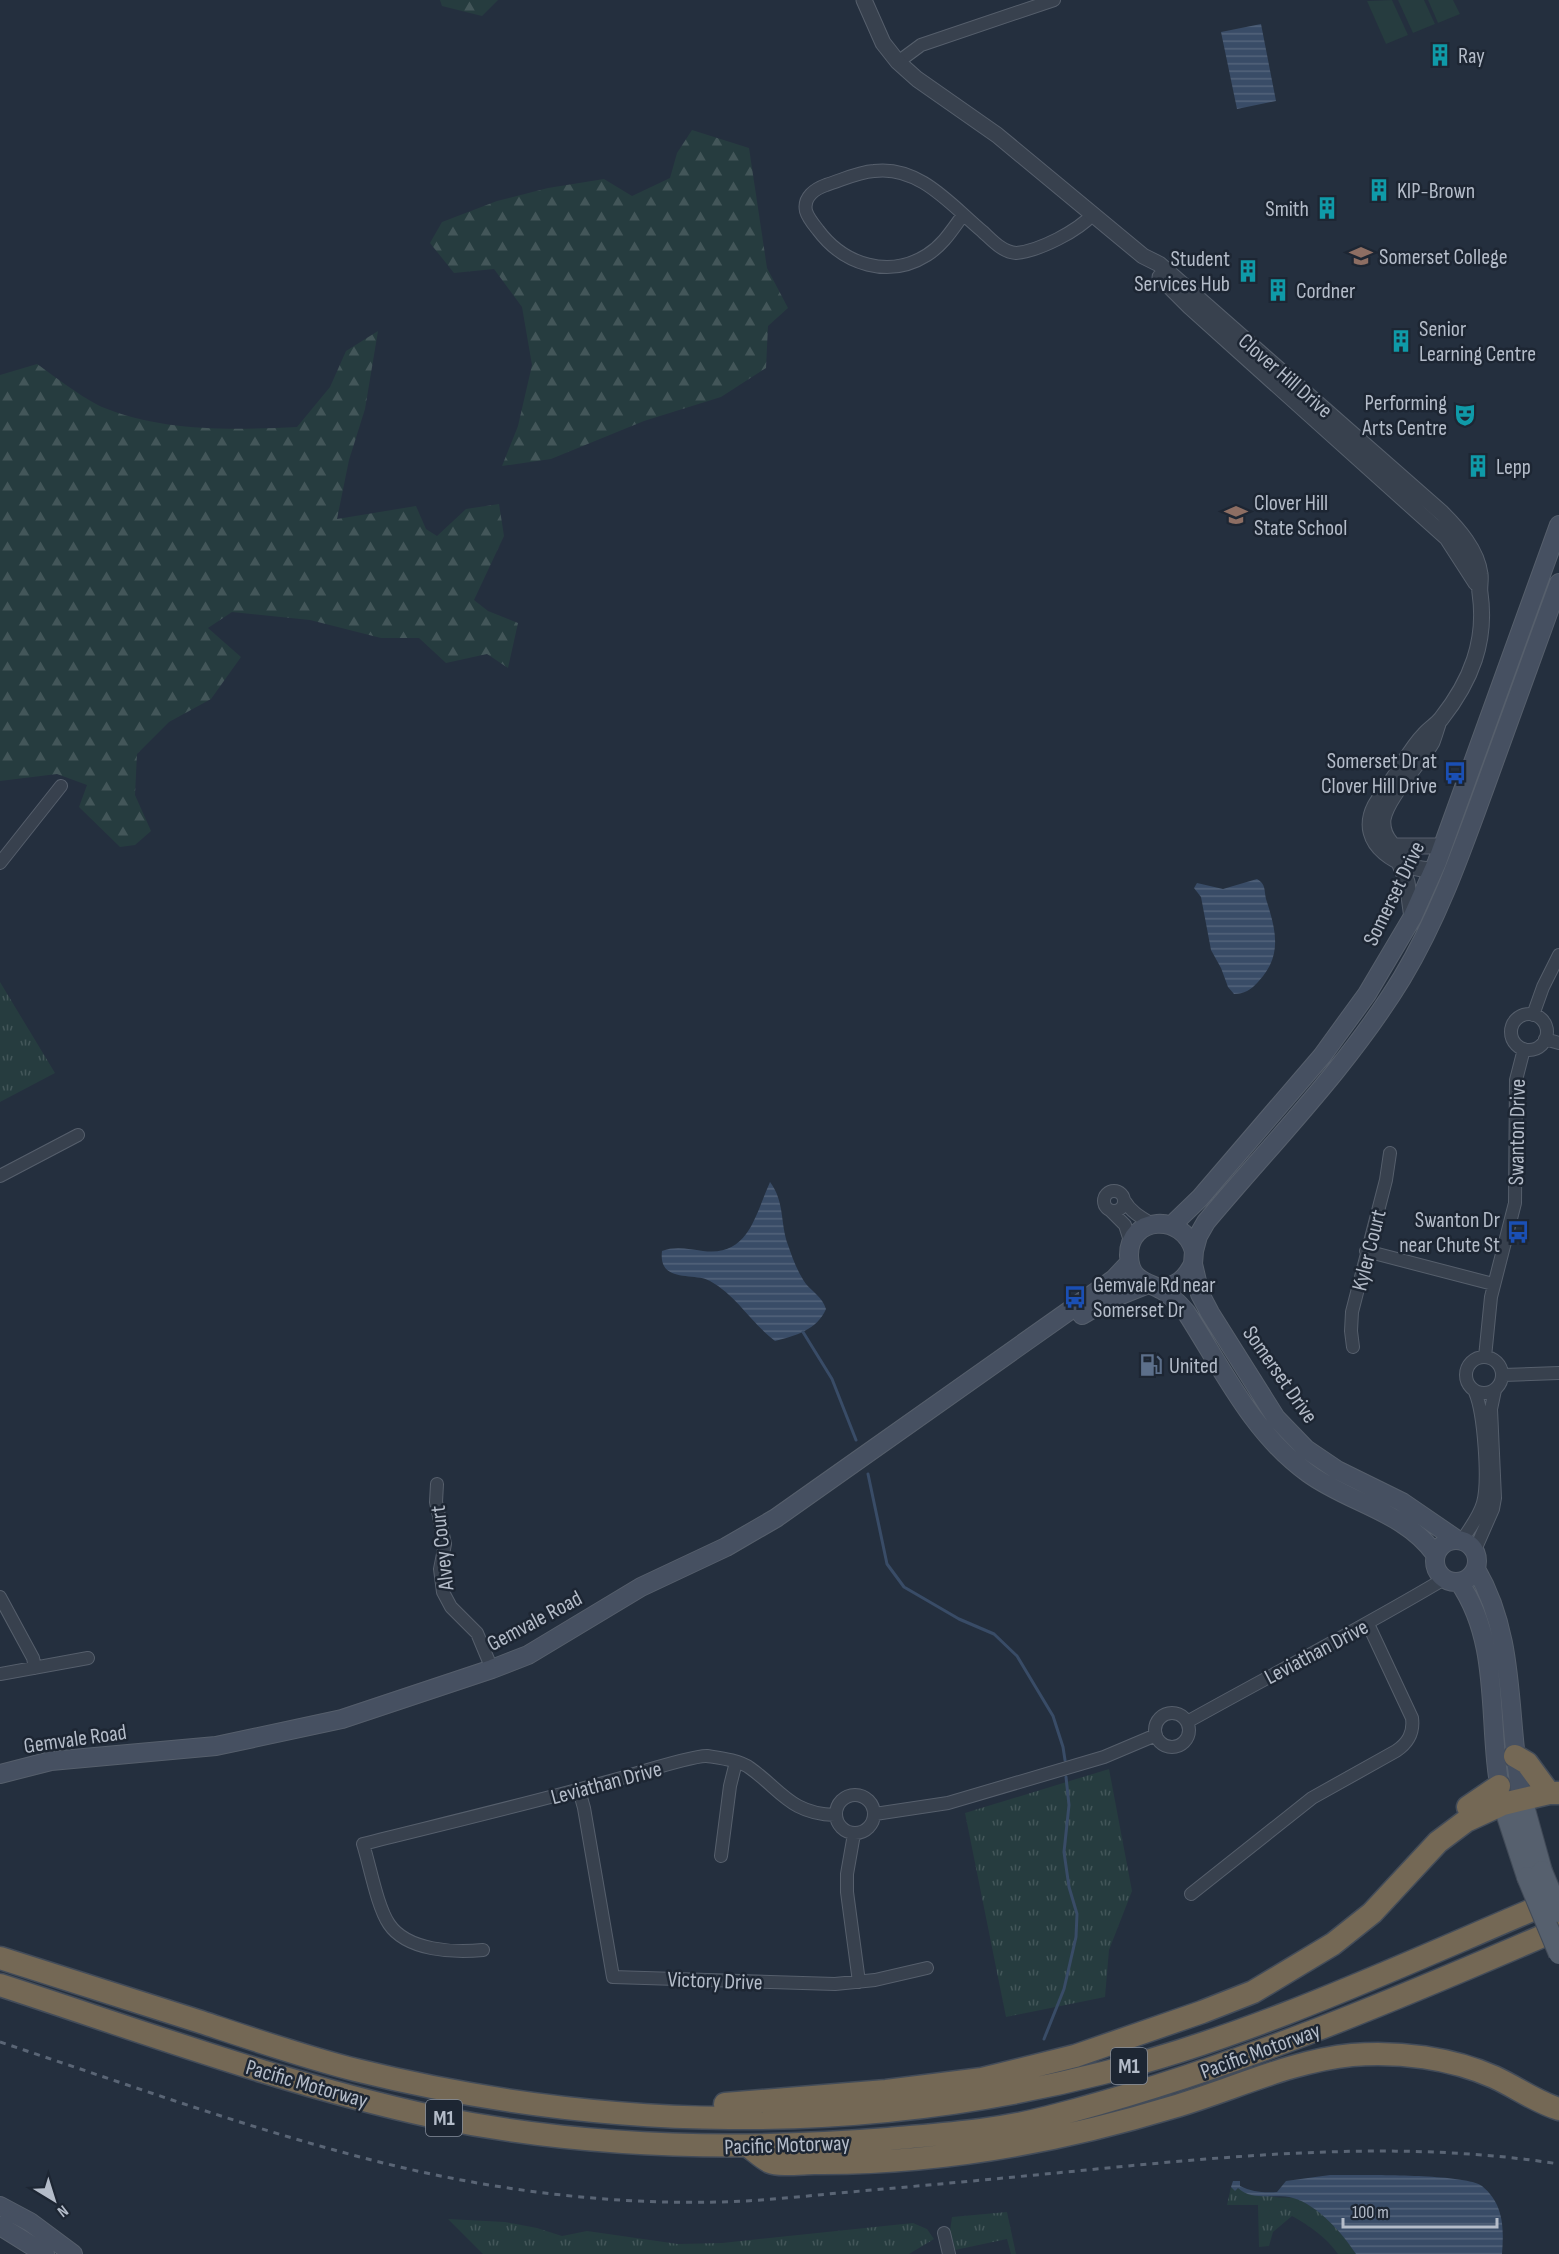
<svg xmlns="http://www.w3.org/2000/svg" width="1559" height="2254" font-family="'Sofia Sans Condensed',sans-serif">
  <style>
    .grass { fill: url(#grass-tufts) }
    .forest { fill: url(#forest-firs) }
    .pitch { fill: #263c3f }
    .water { fill: url(#water-rules) }
    .lines { fill: none; stroke-linecap: round; stroke-linejoin: round }
    .stream { stroke: #394c67; stroke-width: 3 }
    .minor-casing { stroke: #565f6c; stroke-width: 14 }
    .tertiary-casing { stroke: #565f6c; stroke-width: 17 }
    .secondary-casing { stroke: #565f6c; stroke-width: 20 }
    .primary-casing { stroke: #414a57; stroke-width: 22 }
    .motorway-casing { stroke: #434c59; stroke-width: 25 }
    .minor { stroke: #38414e; stroke-width: 12 }
    .tertiary { stroke: #38414e; stroke-width: 15 }
    .secondary { stroke: #465061; stroke-width: 18 }
    .primary { stroke: #56606e; stroke-width: 20 }
    .motorway { stroke: #746855; stroke-width: 22 }
    .rail { stroke: #5a6575; stroke-width: 3; stroke-dasharray: 6 6; stroke-linecap: butt }
    .primary-bridge-casing { stroke: #414a57; stroke-width: 22; stroke-linecap: butt }
    .primary-bridge { stroke: #56606e; stroke-width: 20 }
    .labels { text-anchor: middle; stroke-width: 5; stroke-linejoin: round; paint-order: stroke }
    .shield { fill: #1d2633; stroke: #878f9c; stroke-width: 1.5 }
    .shield-label { font-size: 21px; font-weight: bold; fill: #b4bcc9 }
    .poi-label { font-size: 22px; fill: #b4bcc9; stroke: #1d2633; text-anchor: start }
    .street-label { font-size: 22px; fill: #b4bcc9; stroke: #1d2633 }
  </style>
  <defs>
    <pattern id="grass-tufts" width="24" height="20" patternUnits="userSpaceOnUse" patternTransform="scale(1.5)"><rect width="24" height="20" fill="#263c3f"/><path d="M3 7l-1-3M5 7V3M7 7l1-3M15 17l-1-3M17 17v-4M19 17l1-3" fill="none" stroke="#435659"/></pattern>
    <pattern id="forest-firs" width="22" height="20" patternUnits="userSpaceOnUse" patternTransform="scale(1.5)"><rect width="22" height="20" fill="#263c3f"/><path d="M5 1l3.5 6h-7zM16 11l3.5 6h-7z" fill="#435659"/></pattern>
    <pattern id="water-rules" width="6" height="5" patternUnits="userSpaceOnUse" patternTransform="scale(1.5)"><rect width="6" height="5" fill="#394c67"/><path d="M0 2.5h6" fill="none" stroke="#53647b"/></pattern>
  </defs>
  <rect width="100%" height="100%" fill="#242f3e"/>
  <path class="grass" d="M0 982 55 1073 0 1102Z
    M1109 1769 1132 1891 1109 1950 1105 1997 1006 2017 965 1813Z
    M1231 2187 1235 2190 1238 2188C1250 2191 1263 2196 1275 2197 1281 2198 1288 2197 1294 2198 1319 2206 1343 2233 1356 2254H1338C1326 2237 1310 2226 1292 2216L1273 2232 1269 2246 1259 2247 1258 2205H1227Z
    M1007 2212 1016 2254H1011L1007 2239 955 2250 950 2231 952 2217Z
    M448 2219 505 2222 537 2228 562 2236 587 2231 678 2244 722 2243 913 2223 927 2229 934 2239 909 2254H483Z"/>
  <path class="forest" d="M440 0H498L482 16 442 6Z
    M692 130 749 148 767 268 788 308 768 326 766 368 721 397 644 421 551 459 502 466 518 426 532 365 522 307 494 269 454 273 430 243 442 222 497 201 548 188 604 179 632 196 670 178 677 153Z
    M378 331 365 409 349 460 337 519 416 506 426 529 437 536 466 509 499 504 504 536 474 600 488 611 518 623 508 668 487 654 446 663 419 638H381L310 620 232 612 208 628 241 657 211 699 169 722 137 754 135 795 151 831 135 845 120 847 79 807 87 785 57 774 0 781V375L37 364C54 376 84 399 102 407 163 432 232 430 297 427L330 387 346 351Z"/>
  <path class="pitch" d="M1392 0 1408 35 1386 44 1367 1Z
    M1398 0H1424L1435 24 1413 33Z
    M1428 0H1453L1460 14 1438 23Z"/>
  <path class="water" d="M1261 24 1276 101 1237 109 1221 32Z
    M1257 879C1266 884 1264 890 1266 899 1276 930 1283 956 1258 982 1251 990 1244 994 1234 994L1228 987 1221 968 1211 950 1201 897 1194 888 1197 883 1223 889Z
    M770 1182C785 1202 780 1223 788 1245 792 1257 798 1273 806 1284 814 1293 822 1297 826 1309 817 1330 795 1336 775 1341 751 1323 737 1296 710 1281 695 1272 658 1284 662 1251 675 1246 689 1249 703 1251 749 1257 755 1215 770 1182Z
    M1330 2175C1356 2175 1466 2173 1482 2186 1504 2204 1504 2228 1502 2254H1356C1343 2234 1318 2205 1293 2198 1276 2193 1253 2202 1238 2188L1235 2191 1231 2187 1233 2181H1240V2186C1252 2192 1264 2193 1277 2192L1286 2181Z"/>
  <g class="lines">
    <path class="stream" d="M803 1332 832 1379 856 1440
      M868 1474 887 1564 904 1587 959 1619 994 1634 1017 1656 1053 1716 1063 1747 1065 1760
      M1044 2039 1064 1989 1076 1937 1077 1914 1069 1887 1064 1852 1069 1805 1066 1777"/>
    <g class="minor-casing">
      <path id="minor" d="M898 62 921 45 1054 0
        M963 215C952 230 943 245 927 255 889 279 844 265 818 230 814 225 808 218 806 211 803 197 815 189 826 185 842 180 858 172 874 171 919 165 951 205 982 231 992 240 1002 252 1016 253 1039 251 1078 231 1093 214
        M0 863 61 786
        M1511 1032a18 18 0 1 1 36 0a18 18 0 1 1-36 0Z
        M1533 1015 1543 987 1559 955
        M1545 1039 1559 1043
        M0 1176 78 1135
        M1104 1201a10 10 0 1 1 20 0a10 10 0 1 1-20 0Z
        M1124 1200C1131 1212 1140 1217 1152 1224
        M1111 1211 1125 1225 1131 1244
        M1366 1251 1493 1284
        M1353 1347 1351 1331 1352 1312 1386 1180 1390 1153
        M1466 1375a18 18 0 1 1 36 0a18 18 0 1 1-36 0Z
        M1485 1357 1491 1297 1515 1203 1516 1080 1524 1049
        M1503 1375 1559 1373
        M437 1484 436 1502 445 1544 440 1569 443 1592 451 1607 477 1633 492 1669
        M1462 1540C1470 1528 1479 1517 1483 1503 1489 1481 1484 1413 1475 1392
        M1475 1550 1493 1509 1495 1498 1491 1409 1495 1390
        M0 1597 33 1658 35 1668
        M0 1674 88 1658
        M1155 1730a17 17 0 1 1 34 0a17 17 0 1 1-34 0Z
        M1187 1722C1273 1674 1360 1629 1444 1579
        M579 1790 584 1808 613 1977 835 1984 875 1980 927 1968
        M836 1814a19 19 0 1 1 38 0a19 19 0 1 1-38 0Z
        M875 1814 948 1803 1104 1757 1156 1735
        M854 1834 847 1874V1892L859 1982
        M721 1856 730 1786 736 1762
        M1191 1894 1312 1798 1396 1751C1408 1743 1414 1733 1412 1718L1368 1624
        M483 1950C455 1953 407 1951 389 1924 377 1906 370 1866 363 1844 447 1823 531 1803 614 1780 632 1775 693 1755 707 1756 720 1758 739 1760 750 1768 781 1790 791 1814 835 1815
        M944 2233 949 2254"/>
    </g>
    <g class="tertiary-casing">
      <path id="tertiary" d="M864 0 883 43 898 62 917 79 997 135 1143 256 1159 264 1442 513C1458 529 1477 550 1480 574 1481 580 1479 587 1480 593 1487 641 1471 681 1441 719 1436 725 1429 729 1424 735 1412 747 1403 765 1393 779 1387 788 1380 797 1375 806 1355 845 1401 870 1434 870
        M1160 277 1190 307 1447 538 1476 583
        M1395 846H1443
        M1412 857C1396 851 1381 838 1383 819 1387 797 1420 763 1432 742 1434 737 1436 730 1438 724
        M1399 862 1407 882 1412 918"/>
    </g>
    <g class="secondary-casing">
      <path id="secondary" d="M1172 1225 1200 1198 1322 1056 1367 994 1412 918 1437 862 1559 525
        M1194 1251C1183 1212 1128 1216 1129 1256 1130 1281 1146 1281 1162 1290 1172 1296 1179 1304 1186 1312 1222 1368 1253 1434 1308 1473 1349 1503 1404 1511 1435 1554
        M1160 1289C1177 1285 1185 1280 1193 1264
        M1082 1315 1106 1301 1146 1285
        M1456 1539 1402 1502 1337 1470 1306 1449 1276 1418 1210 1313 1200 1294 1193 1264 1194 1251 1198 1236 1206 1222C1273 1142 1347 1068 1402 978 1438 918 1461 853 1485 787 1510 719 1534 651 1559 583
        M1435 1561a21 21 0 1 1 42 0a21 21 0 1 1-42 0Z
        M1476 1569C1518 1641 1506 1720 1522 1799
        M1459 1582C1503 1646 1486 1727 1502 1800
        M0 1774 51 1761 216 1746 342 1719 492 1669 528 1655 641 1587 726 1547 776 1518 1100 1289 1114 1279 1129 1263
        M0 2206 30 2222 73 2254
        M0 2226 45 2254"/>
    </g>
    <g class="primary-casing">
      <path id="primary" d="M1522 1799 1542 1871
        M1503 1804 1527 1877"/>
    </g>
    <g class="motorway-casing">
      <path id="motorway" d="M1515 1756 1527 1763 1549 1793
        M1468 1807 1499 1786
        M0 1958C67 1979 134 2000 201 2022 252 2039 304 2057 356 2070 603 2131 856 2136 1103 2073 1259 2034 1410 1961 1558 1899
        M0 1985C144 2032 287 2085 435 2117 584 2148 737 2151 888 2139 942 2134 996 2131 1049 2117 1225 2072 1393 2001 1559 1929
        M725 2104 886 2091 982 2079 1075 2056 1202 2012 1253 1992 1333 1944 1372 1913 1438 1842 1466 1821 1503 1804 1549 1793H1559
        M748 2146C755 2151 762 2158 770 2162 779 2166 804 2163 815 2163 936 2164 1058 2142 1173 2107 1232 2090 1290 2061 1352 2055 1399 2051 1451 2058 1494 2077 1516 2087 1536 2102 1559 2109"/>
    </g>
    <use href="#minor" class="minor"/>
    <use href="#tertiary" class="tertiary"/>
    <use href="#secondary" class="secondary"/>
    <use href="#primary" class="primary"/>
    <use href="#motorway" class="motorway"/>
    <path class="rail" d="M0 2042C121 2082 241 2126 364 2158 477 2188 601 2205 718 2202 766 2201 814 2195 861 2191 954 2183 1046 2174 1138 2165 1279 2152 1419 2142 1559 2164"/>
    <g class="primary-bridge-casing">
      <path id="primary-bridge" d="M1542 1871 1559 1912
        M1527 1877 1559 1954"/>
    </g>
    <use href="#primary-bridge" class="primary-bridge"/>
  </g>
  <defs>
    <g id="building-bare" transform="scale(1.8)"><path d="M-4-6H4V6H1V3H-1V6H-4ZM-2.5-4.3h1.7v1.8h-1.7ZM.8-4.3h1.7v1.8H.8ZM-2.5-1h1.7V.8h-1.7ZM.8-1h1.7V.8H.8Z" fill="#0f9aa8" stroke="#1d2633" stroke-width="2.5" paint-order="stroke"/></g>
    <g id="school-bare" transform="scale(1.8)"><path d="M0-5L7-2L0 1L-7-2ZM-4 1L0 2.5L4 1V4Q0 6-4 4Z" fill="#8d6e63" stroke="#1d2633" stroke-width="2.5" paint-order="stroke"/></g>
    <g id="theatre-bare" transform="scale(1.8)"><path d="M-5-5.5Q0-4 5-5.5V0Q5 5 0 6Q-5 5-5 0ZM-3.3-2.5H-1v1.5H-3.3ZM1-2.5H3.3v1.5H1ZM-2.8 1Q0 5.5 2.8 1Z" fill="#0f9aa8" stroke="#1d2633" stroke-width="2.5" paint-order="stroke"/></g>
    <g id="bus-bare" transform="scale(1.8)"><path d="M-5-6H5V4H4V6H2V4H-2V6H-4V4H-5ZM-3.5-4V0h7V-4ZM-3.5 1.2v1.5H-2V1.2ZM2 1.2v1.5H3.5V1.2Z" fill="#1a4fb4" stroke="#1d2633" stroke-width="2.5" paint-order="stroke"/></g>
    <g id="fuel-bare" transform="scale(1.8)"><path d="M-5.5-6h7V0h2V4h1.3V-2.5L3-4.5l.8-.8L6-3V5H2.5V1h-1V6h-7ZM-4.2-4.7v3.2H.2V-4.7Z" fill="#5c6f8a" stroke="#1d2633" stroke-width="2.5" paint-order="stroke"/></g>
  </defs>
  <g fill-rule="evenodd">
    <use href="#building-bare" x="1440" y="55"/>
    <use href="#building-bare" x="1379" y="190"/>
    <use href="#building-bare" x="1327" y="208"/>
    <use href="#school-bare" x="1361" y="256"/>
    <use href="#building-bare" x="1248" y="271"/>
    <use href="#building-bare" x="1278" y="290"/>
    <use href="#building-bare" x="1401" y="341"/>
    <use href="#theatre-bare" x="1465" y="415"/>
    <use href="#building-bare" x="1478" y="466"/>
    <use href="#school-bare" x="1236" y="515"/>
    <use href="#bus-bare" x="1455" y="773"/>
    <use href="#bus-bare" x="1518" y="1232"/>
    <use href="#bus-bare" x="1075" y="1297"/>
    <use href="#fuel-bare" x="1151" y="1365"/>
  </g>
  <g class="labels">
    <g class="shield">
      <rect x="1111" y="2048" width="36" height="36" rx="4.5"/>
      <rect x="426" y="2100" width="36" height="36" rx="4.5"/>
    </g>
    <g class="shield-label">
      <text x="1129" y="2073">M1</text>
      <text x="444" y="2125">M1</text>
    </g>
    <g class="poi-label">
      <text x="1458" y="63">Ray</text>
      <text x="1397" y="198">KIP-Brown</text>
      <text x="1309" y="216" text-anchor="end">Smith</text>
      <text x="1379" y="264">Somerset College</text>
      <text x="1230" y="266" text-anchor="end">Student<tspan x="1230" dy="25">Services Hub</tspan></text>
      <text x="1296" y="298">Cordner</text>
      <text x="1419" y="336">Senior<tspan x="1419" dy="25">Learning Centre</tspan></text>
      <text x="1447" y="410" text-anchor="end">Performing<tspan x="1447" dy="25">Arts Centre</tspan></text>
      <text x="1496" y="474">Lepp</text>
      <text x="1254" y="510">Clover Hill<tspan x="1254" dy="25">State School</tspan></text>
      <text x="1437" y="768" text-anchor="end">Somerset Dr at<tspan x="1437" dy="25">Clover Hill Drive</tspan></text>
      <text x="1500" y="1227" text-anchor="end">Swanton Dr<tspan x="1500" dy="25">near Chute St</tspan></text>
      <text x="1093" y="1292">Gemvale Rd near<tspan x="1093" dy="25">Somerset Dr</tspan></text>
      <text x="1169" y="1373">United</text>
    </g>
    <g class="street-label">
      <text transform="translate(1286 375) rotate(41)" y="8">Clover Hill Drive</text>
      <text transform="translate(1393 893) rotate(-64)" y="8">Somerset Drive</text>
      <text transform="translate(1516 1132) rotate(-89)" y="8">Swanton Drive</text>
      <text transform="translate(1368 1250) rotate(-76)" y="8">Kyler Court</text>
      <text transform="translate(1281 1374) rotate(55)" y="8">Somerset Drive</text>
      <text transform="translate(441 1548) rotate(-96)" y="8">Alvey Court</text>
      <text transform="translate(534 1620) rotate(-28)" y="8">Gemvale Road</text>
      <text transform="translate(1316 1651) rotate(-28)" y="8">Leviathan Drive</text>
      <text transform="translate(75 1738) rotate(-8)" y="8">Gemvale Road</text>
      <text transform="translate(606 1782) rotate(-15)" y="8">Leviathan Drive</text>
      <text transform="translate(715 1980) rotate(2)" y="8">Victory Drive</text>
      <text transform="translate(1260 2050) rotate(-20)" y="8">Pacific Motorway</text>
      <text transform="translate(307 2083) rotate(16)" y="8">Pacific Motorway</text>
      <text transform="translate(787 2144) rotate(-2)" y="8">Pacific Motorway</text>
    </g>
  </g>
  <g transform="translate(54 2200) rotate(142)" stroke="#1d2633" stroke-width="4.5" paint-order="stroke">
  <path d="M0-4.5L10 22L0 15L-10 22Z" fill="#b4bcc9"/>
  <text y="-9" font-size="16" font-weight="bold" text-anchor="middle" fill="#b4bcc9">N</text>
  </g>
  <path d="M1343 2218v9h154v-9" fill="none" stroke="#b4bcc9" stroke-width="3"/>
  <text x="1352" y="2218" font-size="18" fill="#b4bcc9" stroke="#1d2633" stroke-width="4.5" paint-order="stroke">100 m</text>
</svg>
